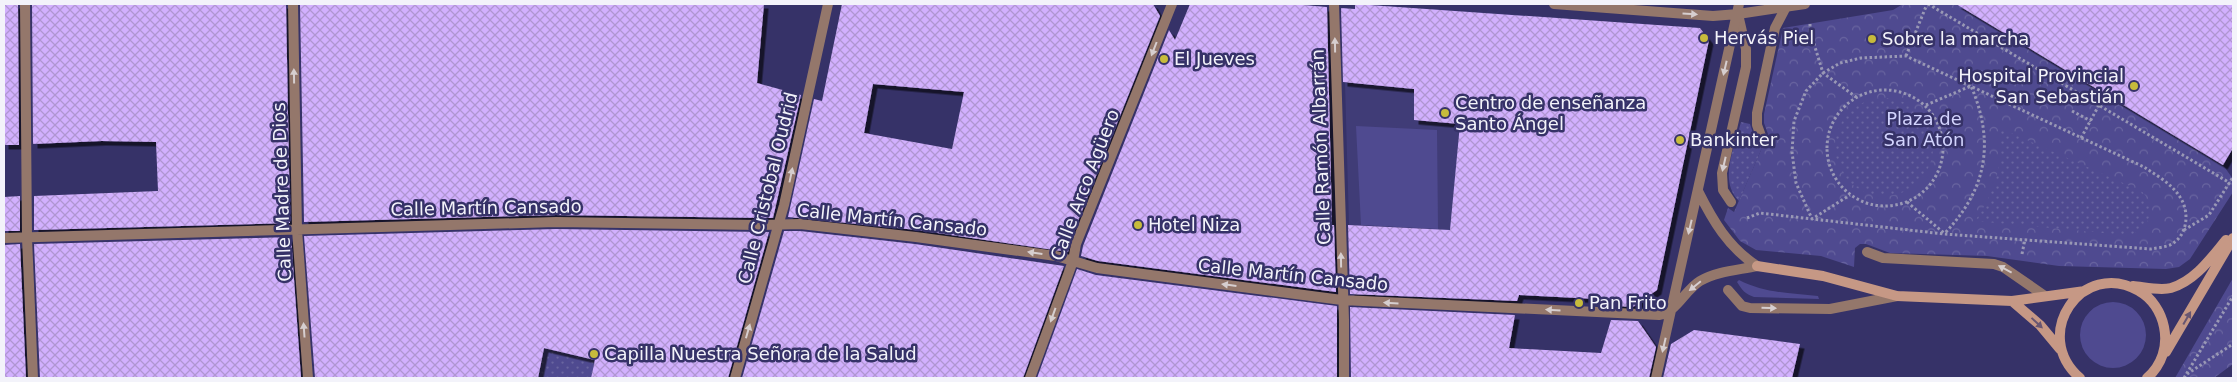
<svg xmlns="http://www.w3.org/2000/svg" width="2237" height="382" font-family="'DejaVu Sans',sans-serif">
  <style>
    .built { fill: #403c77 }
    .grass { fill: #4f4a90 }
    .park { fill: url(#park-crowns) }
    .garden { fill: url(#garden-dots) }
    .building { fill: url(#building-cross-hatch); fill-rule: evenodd; filter: url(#shadow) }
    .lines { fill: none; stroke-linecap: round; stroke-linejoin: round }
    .path { stroke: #9998b5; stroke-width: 3; stroke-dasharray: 2.5 2.5; stroke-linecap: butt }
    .lane { stroke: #94776b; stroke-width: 10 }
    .street { stroke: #94776b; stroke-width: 10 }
    .secondary { stroke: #c69885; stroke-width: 10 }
    .oneway { fill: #d6cecf }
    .oneway2 { fill: #685672 }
    .poi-dot { fill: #c7bb3c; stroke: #363268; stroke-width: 2 }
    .labels { text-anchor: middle; stroke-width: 5; stroke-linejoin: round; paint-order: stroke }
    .poi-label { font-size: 18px; fill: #f3f3fa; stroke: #363268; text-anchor: start }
    .park-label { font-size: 18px; fill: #d3d4fe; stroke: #363268 }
    .street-label { font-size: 18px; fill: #f3f3fa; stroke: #363268 }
  </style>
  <defs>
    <pattern id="park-crowns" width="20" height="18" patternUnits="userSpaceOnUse" patternTransform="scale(1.25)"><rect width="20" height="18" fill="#4f4a90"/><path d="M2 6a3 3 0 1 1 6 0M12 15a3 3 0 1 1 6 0" fill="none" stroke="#6965a0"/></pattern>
    <pattern id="garden-dots" width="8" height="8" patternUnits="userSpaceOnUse" patternTransform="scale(1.25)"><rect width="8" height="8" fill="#4f4a90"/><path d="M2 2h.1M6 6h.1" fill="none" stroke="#6965a0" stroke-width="1.8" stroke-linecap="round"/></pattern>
    <pattern id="building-cross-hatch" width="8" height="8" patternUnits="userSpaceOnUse" patternTransform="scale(1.25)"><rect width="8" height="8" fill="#d2b0fe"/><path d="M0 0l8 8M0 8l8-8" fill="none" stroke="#b096d1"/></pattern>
    <filter id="shadow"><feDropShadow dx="4.5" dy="4.5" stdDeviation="0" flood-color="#0009"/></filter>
  </defs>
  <rect width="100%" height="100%" fill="#363268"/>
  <path class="built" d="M1355 4 1563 18 1540 130 1458 234 1435 231V229L1349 225 1345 83H1356Z"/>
  <path class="grass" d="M1356 126 1437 130 1438 229 1361 225Z
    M1739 280C1764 293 1790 293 1818 296L1819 299 1754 297C1745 294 1742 290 1737 282Z
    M2080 335a33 33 0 1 1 66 0a33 33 0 1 1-66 0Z"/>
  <path class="park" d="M1903 4H1956L2223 165 2233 179V192L2190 259 2179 267 2166 269 2059 266 1987 256 1890 253 1866 244H1860L1855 248 1854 267 1821 256 1756 250 1740 241 1724 220 1728 208 1734 212 1768 134 1764 123V114L1783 28 1893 10Z
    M2233 278V364L2214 378H2175Z"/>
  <path class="garden" d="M1835 147a49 49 0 1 1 98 0a49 49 0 1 1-98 0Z
    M1741 122 1750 124 1755 139 1762 148 1739 201C1718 181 1735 146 1741 122Z
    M2000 128 2141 191C2159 206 2149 234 2126 235L1975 221C1995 192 2004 163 2000 128Z
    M544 348 595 360 591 378H538Z"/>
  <path class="building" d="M4 4H18L19 145H4Z
    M32 4H286L290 223 34 230V196L158 191 156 142 102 141 33 144Z
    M300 4H764L757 83 801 95 773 218 556 215 304 222Z
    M842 4H1153L1160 16 1070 241 1068 252 917 230 788 217 814 99 822 101ZM873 84 964 92 952 149 864 133Z
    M1190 4H1292L1327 7 1332 225H1334L1336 292 1098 261 1081 256 1083 246 1169 30 1175 40Z
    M1355 4 1700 28 1709 40 1657 290 1633 307 1615 306 1616 300 1519 295 1517 301 1350 294 1348 225 1450 230 1460 124 1414 120V89L1343 82 1341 8 1355 9Z
    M1956 4H2233V148L2223 165Z
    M20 196V231H4V197Z
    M556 229 769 232 728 378H591L595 360 544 348 538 378H315L304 236Z
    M784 231H800L915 244 1064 266 1023 378H742Z
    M291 237 301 378H40L34 244Z
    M20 244 26 378H4V245Z
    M1077 269 1096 275 1337 306V378H1037Z
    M1350 307 1515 315 1509 348 1601 353 1611 320 1638 321 1656 347 1649 378H1351Z
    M1694 330 1800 344 1792 378H1663L1671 344Z"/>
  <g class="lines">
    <path class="path" d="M1928 4 2230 183
      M1810 24V31L1823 73 1856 97
      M1906 56 1927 4
      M1827 148a58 58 0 1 1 116 0a58 58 0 1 1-116 0Z
      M1926 105 1971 86C1995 142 1987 189 1945 233
      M2072 111 2091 121
      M2081 138 2099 105
      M1907 202 1944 233
      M1747 218 1760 213 1944 234 2151 249C2157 248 2165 247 2170 245 2188 236 2190 212 2180 197 2172 184 2156 175 2144 167L1906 56 1861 58 1840 63 1823 73 1806 91 1794 121 1792 152 1796 183 1812 219 1850 195
      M2184 230 2209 215 2233 177
      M2022 254 2025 239
      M2187 374 2233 344
      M2184 378 2233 296"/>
    <path class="lane" d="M1761 136 1757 125V113L1775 28 1786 7
      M1731 202 1723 190 1722 173 1746 67V49L1738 14
      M1867 252 1883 258 1994 264 2003 267 2045 296
      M1728 290 1742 306 1750 308 1830 309 1897 296"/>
    <path class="street" d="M25 4 27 238 33 378
      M293 4 297 230 308 378
      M1334 4 1344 320V378
      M1554 4 1713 16 1738 14 1805 4
      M1698 191C1713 221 1728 247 1757 266
      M4 238 556 222 759 225 800 224 916 237 1056 256 1097 268 1342 300 1659 315C1677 312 1685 290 1700 281 1717 271 1739 270 1757 266
      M735 378 784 205 828 4
      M1030 378 1073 261 1076 244 1172 4
      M1656 378 1739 4"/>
    <path class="secondary" d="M1757 266 1823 276 1897 296 2012 301 2085 291
      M2133 286C2144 287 2160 291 2171 288 2195 281 2211 258 2226 240
      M2012 301 2040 325 2060 349
      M2166 352 2233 238
      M2080 378C2030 335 2082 258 2139 291 2152 298 2161 312 2164 327 2168 346 2162 365 2147 378"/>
  </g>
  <defs><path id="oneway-solid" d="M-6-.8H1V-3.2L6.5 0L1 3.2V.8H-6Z" transform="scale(1.25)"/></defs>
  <g class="oneway">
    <use href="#oneway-solid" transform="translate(1690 14) rotate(4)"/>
    <use href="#oneway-solid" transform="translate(1335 45) rotate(-91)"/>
    <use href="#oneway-solid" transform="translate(1154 49) rotate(111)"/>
    <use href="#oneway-solid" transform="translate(1725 68) rotate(103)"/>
    <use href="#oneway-solid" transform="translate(294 76) rotate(-91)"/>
    <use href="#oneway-solid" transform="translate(1724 164) rotate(103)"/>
    <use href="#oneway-solid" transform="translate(791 175) rotate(-78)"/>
    <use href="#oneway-solid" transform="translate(1690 227) rotate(103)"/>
    <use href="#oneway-solid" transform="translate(1035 253) rotate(-172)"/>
    <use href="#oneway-solid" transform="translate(1341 260) rotate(-91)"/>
    <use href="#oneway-solid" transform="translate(2005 269) rotate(-152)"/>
    <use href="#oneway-solid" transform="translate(1229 285) rotate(-173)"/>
    <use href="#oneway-solid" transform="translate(1695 286) rotate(141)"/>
    <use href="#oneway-solid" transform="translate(1391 303) rotate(-177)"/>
    <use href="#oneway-solid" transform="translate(1769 308) rotate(2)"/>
    <use href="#oneway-solid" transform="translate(1553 310) rotate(-177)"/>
    <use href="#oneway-solid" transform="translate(1053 315) rotate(110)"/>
    <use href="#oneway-solid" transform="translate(304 330) rotate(-94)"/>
    <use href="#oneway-solid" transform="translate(748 331) rotate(-74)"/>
    <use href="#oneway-solid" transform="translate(1664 345) rotate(103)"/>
  </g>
  <g class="oneway2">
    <use href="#oneway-solid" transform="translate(2187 318) rotate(-60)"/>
    <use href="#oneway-solid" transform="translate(2037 323) rotate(43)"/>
  </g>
  <g class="poi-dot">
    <circle cx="1704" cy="38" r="5"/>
    <circle cx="1872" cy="39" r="5"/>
    <circle cx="1164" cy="59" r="5"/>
    <circle cx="2134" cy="86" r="5"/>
    <circle cx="1445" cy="113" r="5"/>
    <circle cx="1680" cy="140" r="5"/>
    <circle cx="1138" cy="225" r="5"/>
    <circle cx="1579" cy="303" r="5"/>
    <circle cx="594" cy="354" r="5"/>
  </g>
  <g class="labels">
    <g class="poi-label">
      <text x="1714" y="44">Hervás Piel</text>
      <text x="1882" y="45">Sobre la marcha</text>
      <text x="1174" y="65">El Jueves</text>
      <text x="2124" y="82" text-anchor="end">Hospital Provincial<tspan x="2124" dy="21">San Sebastián</tspan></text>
      <text x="1455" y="109">Centro de enseñanza<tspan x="1455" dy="21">Santo Ángel</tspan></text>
      <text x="1690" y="146">Bankinter</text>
      <text x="1148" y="231">Hotel Niza</text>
      <text x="1589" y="309">Pan Frito</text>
      <text x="604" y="360">Capilla Nuestra Señora de la Salud</text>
    </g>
    <g class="park-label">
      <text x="1924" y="125">Plaza de<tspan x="1924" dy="21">San Atón</tspan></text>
    </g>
    <g class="street-label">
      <text transform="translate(1321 147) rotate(-92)" y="6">Calle Ramón Albarrán</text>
      <text transform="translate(1085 185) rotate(-69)" y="6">Calle Arco Agüero</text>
      <text transform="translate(768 188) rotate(-76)" y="6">Calle Cristobal Oudrid</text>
      <text transform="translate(282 192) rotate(-92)" y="6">Calle Madre de Dios</text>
      <text transform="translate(486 208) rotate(-1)" y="6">Calle Martín Cansado</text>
      <text transform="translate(892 220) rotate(6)" y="6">Calle Martín Cansado</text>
      <text transform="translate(1293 275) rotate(6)" y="6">Calle Martín Cansado</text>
    </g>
  </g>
  <rect width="2237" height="382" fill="none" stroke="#f3f3fa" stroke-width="10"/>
</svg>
